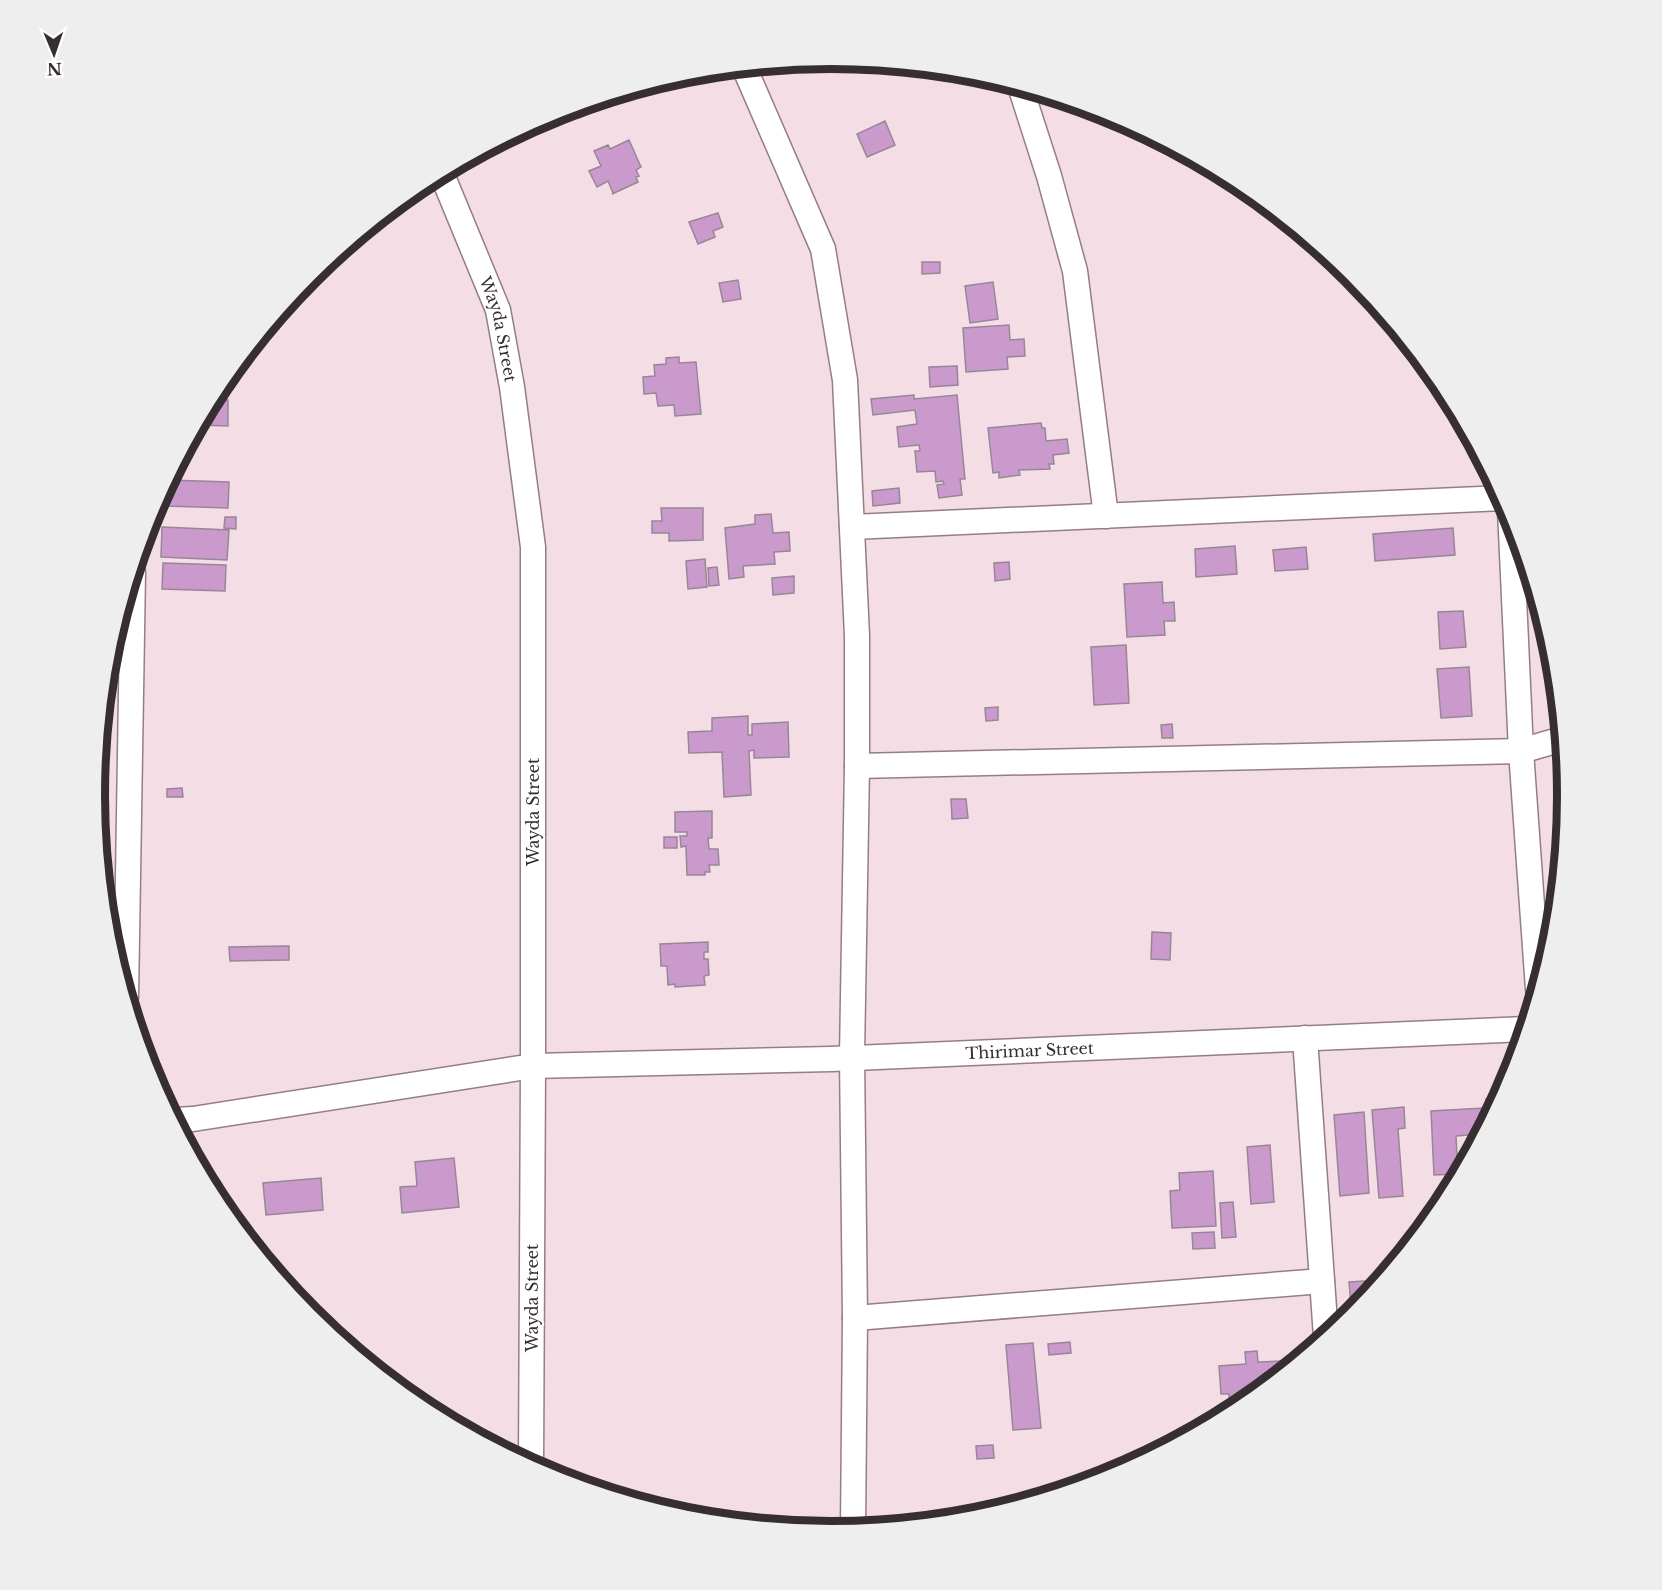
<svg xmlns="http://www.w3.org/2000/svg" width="1662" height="1590" font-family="'Libre Baskerville',serif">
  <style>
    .building { fill: #ca9acc; stroke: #968797; stroke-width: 1.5 }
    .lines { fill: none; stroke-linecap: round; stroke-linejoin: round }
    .minor-casing { stroke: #947e86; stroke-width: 27 }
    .minor { stroke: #fff; stroke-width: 24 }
    .labels { text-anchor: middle; stroke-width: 4.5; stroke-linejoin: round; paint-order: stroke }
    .street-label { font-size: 16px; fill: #372e31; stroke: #fff }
    .rim { fill: none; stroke: #372e31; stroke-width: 8 }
  </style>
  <rect width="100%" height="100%" fill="#f5dde6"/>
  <path class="building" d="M831 59 854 61 826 72 821 60Z
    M604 98 606 102 602 104 604 108 579 118 575 109 567 112 565 110Z
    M885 121 895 145 867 157 857 134Z
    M629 140 641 167 636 170 639 176 636 177 638 182 612 194 613 193 608 181 597 187 589 171 601 166 594 151 608 145 610 149Z
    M718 213 723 227 713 231 715 237 698 244 689 222Z
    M922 262H940V273L922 274Z
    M738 280 741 299 723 302 719 283Z
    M993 282 998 319 970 323 965 286Z
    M1009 325 1010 340 1024 339 1025 356 1007 357 1008 369 966 372 963 328Z
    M679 357V363L696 362 701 414 675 416 674 405 658 406 656 393 644 394 643 377 655 376 654 365 666 364V358Z
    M957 366 958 385 930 387 929 367Z
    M914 395V399L957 395 965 479H960L962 495 939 498 937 485 944 484 943 481 936 482 935 471 917 472 915 451H920L919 445 899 447 897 427 917 424 915 410 873 415 871 399Z
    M211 400H228V426L198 425Z
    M1041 423 1042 428H1045L1046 441 1067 439 1069 453 1053 455 1054 464H1049L1050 469 1019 470 1020 475 999 478V472L993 473 988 428Z
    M168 480 229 482 228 508 165 506V485Z
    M899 488 900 503 873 506 872 491Z
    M661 508H703V540L669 541V533H652V521H662Z
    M771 514 773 533 789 532 790 551 774 552 775 564 743 566 744 577 729 579 725 528 755 524V515Z
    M225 517H236V529L224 528Z
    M162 527 229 530 227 560 161 557Z
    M1453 528 1455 555 1375 561 1373 534Z
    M1235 546 1237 574 1196 577 1195 549Z
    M1306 547 1308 569 1275 571 1273 550Z
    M705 559 707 587 688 589 686 561Z
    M1009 562 1010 579 995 581 994 563Z
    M163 563 226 565 225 591 162 589Z
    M717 567 719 585 709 586 708 568Z
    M794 576V593L773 595 772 578Z
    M1162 582 1163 603 1174 602 1175 621H1164L1165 635 1127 637 1124 584Z
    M1463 611 1466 647 1440 649 1438 612Z
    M1126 645 1129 703 1094 705 1091 647Z
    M1469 667 1472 716 1441 718 1437 669Z
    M998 707V720L986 721 985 708Z
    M748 716V735H752V724L788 722 789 757 754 758V750L749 751 751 795 724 797 722 752 689 753 688 732 712 731V718Z
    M1172 724 1173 738H1162L1161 725Z
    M182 788 183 797H167V789Z
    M951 799H966L968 818 952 819Z
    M712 811V838H708L709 849H718L719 865H709L710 872H705V875H687L686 846 681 847 680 836H687V832H675V812Z
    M664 837H677V848H664Z
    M1152 932 1171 933 1170 960 1151 959Z
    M708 942V952H704V959H708L709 975 704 976 705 985 675 987V984L668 985 667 966H661L660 944Z
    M289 946V960L230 961 229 947Z
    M1500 1098 1488 1121H1487L1486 1099Z
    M1404 1107 1405 1128 1398 1129 1403 1196 1379 1198 1372 1110Z
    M1484 1108 1485 1126 1481 1134 1456 1136 1458 1174 1434 1175 1431 1111Z
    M1364 1112 1369 1193 1340 1196 1334 1115Z
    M1270 1145 1274 1202 1251 1204 1247 1147Z
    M454 1158 459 1207 402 1213 400 1187 417 1186 415 1162Z
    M1213 1171 1216 1226 1172 1228 1170 1191 1180 1190 1179 1173Z
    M321 1178 323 1210 266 1215 263 1183Z
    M1233 1202 1236 1237 1222 1238 1220 1203Z
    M1214 1232 1215 1248 1193 1249 1192 1233Z
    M1381 1280 1362 1304 1351 1305 1349 1282Z
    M1070 1342 1071 1353 1049 1355 1048 1344Z
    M1033 1343 1041 1428 1013 1430 1006 1345Z
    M1257 1351 1258 1362 1281 1361 1282 1373 1241 1407 1230 1408 1229 1394H1221L1219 1366 1246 1364 1245 1352Z
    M993 1445 994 1458 977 1459 976 1446Z"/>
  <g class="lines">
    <g class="minor-casing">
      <g id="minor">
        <path d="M744 67 823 249 845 380 857 636V766L852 1056 855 1318 853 1529"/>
        <path d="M1020 86 1049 176 1075 271 1106 516"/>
        <path id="s1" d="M441 172 498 310 512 387 533 547V1066L531 1466"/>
        <path d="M1510 510 1521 751 1538 989"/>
        <path d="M852 527 1503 498"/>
        <path d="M857 766 1521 751 1562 739"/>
        <path d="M126 997 133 572"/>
        <path d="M1305 1038 1326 1337"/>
        <path id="s2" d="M174 1120 193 1119 533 1066 831 1059 1526 1029"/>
        <path d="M855 1318 1322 1281"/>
      </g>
    </g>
    <use href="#minor" class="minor"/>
  </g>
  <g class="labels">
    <g class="street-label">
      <text dy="6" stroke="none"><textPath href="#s1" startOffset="168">Wayda Street</textPath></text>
      <text transform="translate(533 812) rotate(-90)" y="6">Wayda Street</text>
      <text dy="6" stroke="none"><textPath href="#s2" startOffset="860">Thirimar Street</textPath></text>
      <text transform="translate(532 1298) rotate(-90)" y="6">Wayda Street</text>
    </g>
  </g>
  <path d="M0 0H1662V1590H0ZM105 795a726 726 0 1 1 1452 0a726 726 0 1 1-1452 0Z" fill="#efeeef" fill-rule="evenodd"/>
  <path class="rim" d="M105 795a726 726 0 1 1 1452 0a726 726 0 1 1-1452 0Z"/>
  <g transform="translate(54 54) rotate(178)" stroke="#ffffff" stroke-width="4.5" paint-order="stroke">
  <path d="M0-4.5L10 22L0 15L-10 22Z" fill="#372e31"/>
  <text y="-9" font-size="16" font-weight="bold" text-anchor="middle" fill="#372e31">N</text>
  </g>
</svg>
